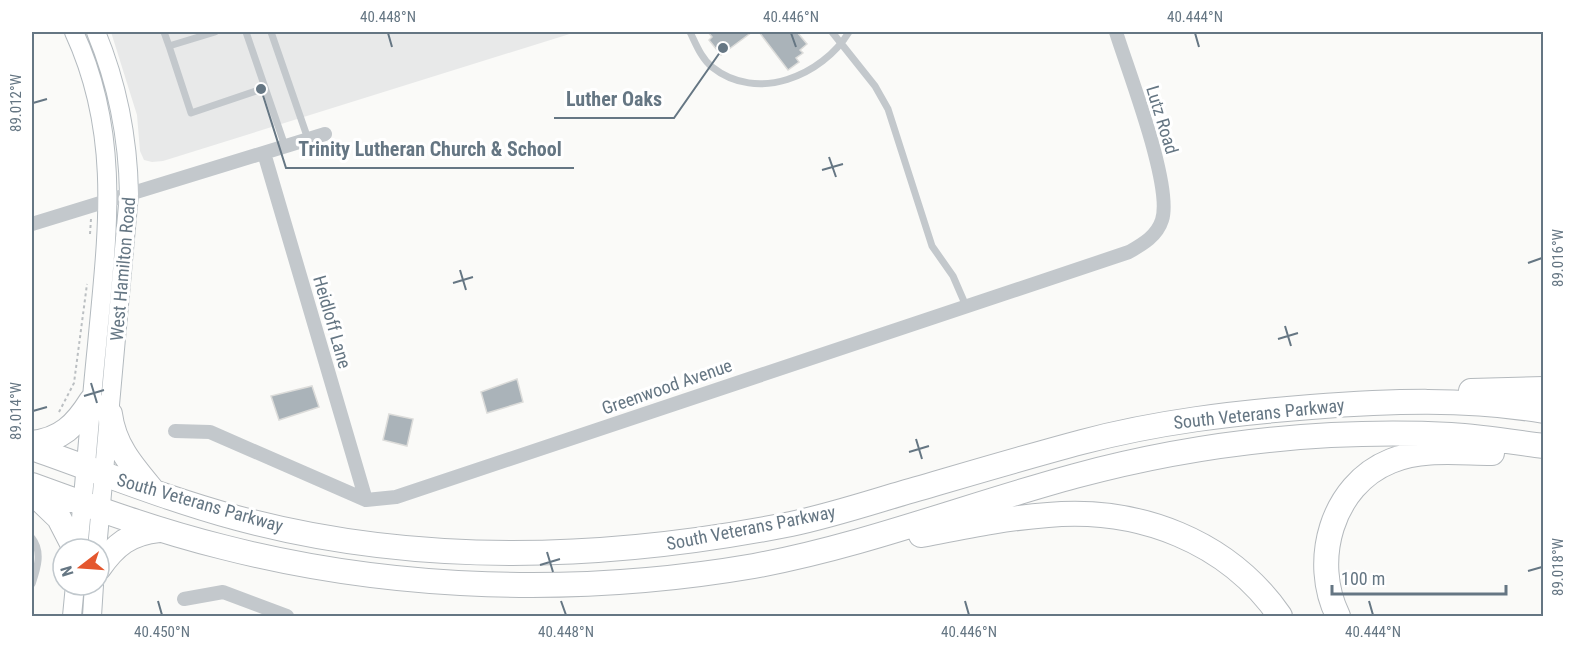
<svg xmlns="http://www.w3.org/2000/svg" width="1575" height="648" font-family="'Roboto Condensed',sans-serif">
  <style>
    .built { fill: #e8e9e9 }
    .building { fill: #aab3b9; stroke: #dcdcda; stroke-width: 1.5 }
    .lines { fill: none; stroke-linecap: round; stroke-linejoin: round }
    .secondary-casing { stroke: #b3babf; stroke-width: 20 }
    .highway-casing { stroke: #b4b9bd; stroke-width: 26 }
    .path { stroke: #bbbfc2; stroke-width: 2; stroke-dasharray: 3 3; stroke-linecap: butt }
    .lane { stroke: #c3c8cc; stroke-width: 7 }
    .street { stroke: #c3c8cc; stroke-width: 14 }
    .secondary { stroke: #fff; stroke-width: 18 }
    .highway { stroke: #fff; stroke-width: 24 }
    .ticks { fill: none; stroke: #657683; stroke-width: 2 }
    .labels { text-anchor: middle; stroke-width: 6; stroke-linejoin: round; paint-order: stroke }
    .street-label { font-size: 18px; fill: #657683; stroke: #fff }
    .leader { fill: none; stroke: #657683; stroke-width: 2 }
    .callout-dot { fill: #657683; stroke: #fff; stroke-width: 2 }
    .callout-label { font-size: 20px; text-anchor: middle; font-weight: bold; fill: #657683; stroke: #fff; stroke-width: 6; stroke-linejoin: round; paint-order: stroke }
    .neatline { fill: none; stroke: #657683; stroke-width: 2 }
    .ticks-label { font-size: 15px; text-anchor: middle; fill: #657683 }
  </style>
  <rect width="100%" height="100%" fill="#fafaf8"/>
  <path class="built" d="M111 32H576L163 161 152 162 144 160 140 151 137 115Z"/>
  <path class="building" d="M708 32H752L721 55 709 40 712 37Z
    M759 32H797L807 44 800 50 803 53 796 58 799 62 788 70Z
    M517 379 523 402 487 413 481 392Z
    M312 386 319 407 279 420 271 396Z
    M389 414 413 419 407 446 383 440Z"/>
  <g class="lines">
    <g class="secondary-casing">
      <path id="secondary" d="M74 32C122 136 107 235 97 345 90 413 85 481 78 549
        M96 32C118 85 128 136 129 194L97 549
        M72 616 75 585
        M92 616 94 585"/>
    </g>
    <g class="highway-casing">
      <path id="highway" d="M1471 391 1544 389
        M110 414C114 446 133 467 153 491
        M32 443C61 440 76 425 91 401
        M32 448C100 472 167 499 237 518 418 567 609 560 791 524 829 516 866 504 903 493 962 476 1022 458 1082 442 1157 422 1234 413 1311 407 1389 401 1467 398 1544 411
        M32 485C95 508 158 531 223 547 394 591 580 596 754 566 863 546 968 505 1075 476 1197 443 1324 429 1451 435 1482 437 1513 442 1544 446
        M32 492 59 518 75 549
        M921 535C963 527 1005 518 1048 515 1139 507 1228 541 1280 616
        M99 568C115 545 130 533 159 530
        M1338 616C1311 562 1331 485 1391 461 1423 448 1459 453 1492 453"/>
    </g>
    <path class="path" d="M90 234 91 219
      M59 412 74 383 87 284
      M60 560 63 571"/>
    <path class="lane" d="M164 32 169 46
      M215 32 169 46 191 113 265 88
      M246 32 285 146
      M271 32 308 139
      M690 32C696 44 701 58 712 67 757 103 822 76 849 32
      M832 32 875 86 888 109 932 246 953 276 966 306
      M32 538C43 552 37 569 32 584"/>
    <path class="street" d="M264 153 366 500
      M32 224 325 134
      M175 431 210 432 366 500 396 497 1129 252C1143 244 1157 236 1162 220 1173 186 1128 71 1116 32
      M184 599 223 592 287 616"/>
    <use href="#secondary" class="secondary"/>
    <use href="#highway" class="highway"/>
  </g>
  <path class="ticks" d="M388 33 392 47M791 33 796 47M1195 33 1199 47M33 103 47 99M829 157 836 177M822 170 843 164M1528 263 1542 258M460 270 466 290M453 283 473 277M1285 326 1291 346M1278 339 1298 333M91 383 97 403M84 396 104 390M33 411 47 407M916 439 922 459M909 452 929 446M547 552 553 572M540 565 560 559M1528 571 1542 567M158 601 162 615M561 601 566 615M965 601 969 615M1369 601 1373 615"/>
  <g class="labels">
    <g class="street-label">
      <text transform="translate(1162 120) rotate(73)" y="6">Lutz Road</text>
      <text transform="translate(123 269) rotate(-85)" y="6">West Hamilton Road</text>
      <text transform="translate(332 322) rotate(74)" y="6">Heidloff Lane</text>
      <text transform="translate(667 387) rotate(-19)" y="6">Greenwood Avenue</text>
      <text transform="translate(1259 414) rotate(-6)" y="6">South Veterans Parkway</text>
      <text transform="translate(200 503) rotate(16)" y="6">South Veterans Parkway</text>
      <text transform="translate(751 528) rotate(-11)" y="6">South Veterans Parkway</text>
    </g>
  </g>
  <path class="leader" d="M723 48L674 118H554M261 89L286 168H574"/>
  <g class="callout-dot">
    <circle cx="723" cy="48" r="6"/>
    <circle cx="261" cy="89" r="6"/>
  </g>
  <g class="callout-label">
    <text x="614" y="106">Luther Oaks</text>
    <text x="430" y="156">Trinity Lutheran Church &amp; School</text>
  </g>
  <rect width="1575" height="648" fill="none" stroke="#ffffff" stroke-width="66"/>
  <g transform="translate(81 567) rotate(253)"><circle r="28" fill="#ffffff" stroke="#c1c8cd" stroke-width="1.5"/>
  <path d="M0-4.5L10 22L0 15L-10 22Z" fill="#e4572e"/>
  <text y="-9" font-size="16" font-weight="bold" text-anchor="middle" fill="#657683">N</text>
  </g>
  <path d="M1332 585v9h174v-9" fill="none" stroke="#657683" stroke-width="3"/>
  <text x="1341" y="585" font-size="18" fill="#657683" stroke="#ffffff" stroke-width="4.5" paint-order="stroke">100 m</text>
  <rect x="33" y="33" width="1509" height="582" class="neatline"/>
  <g class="ticks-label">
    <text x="388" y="22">40.448°N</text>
    <text x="791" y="22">40.446°N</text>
    <text x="1195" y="22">40.444°N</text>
    <text transform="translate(16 103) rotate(-90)" y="5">89.012°W</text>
    <text transform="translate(1558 258) rotate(-90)" y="5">89.016°W</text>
    <text transform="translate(16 411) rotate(-90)" y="5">89.014°W</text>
    <text transform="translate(1558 567) rotate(-90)" y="5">89.018°W</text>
    <text x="162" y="637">40.450°N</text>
    <text x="566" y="637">40.448°N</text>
    <text x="969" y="637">40.446°N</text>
    <text x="1373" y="637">40.444°N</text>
  </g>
</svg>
